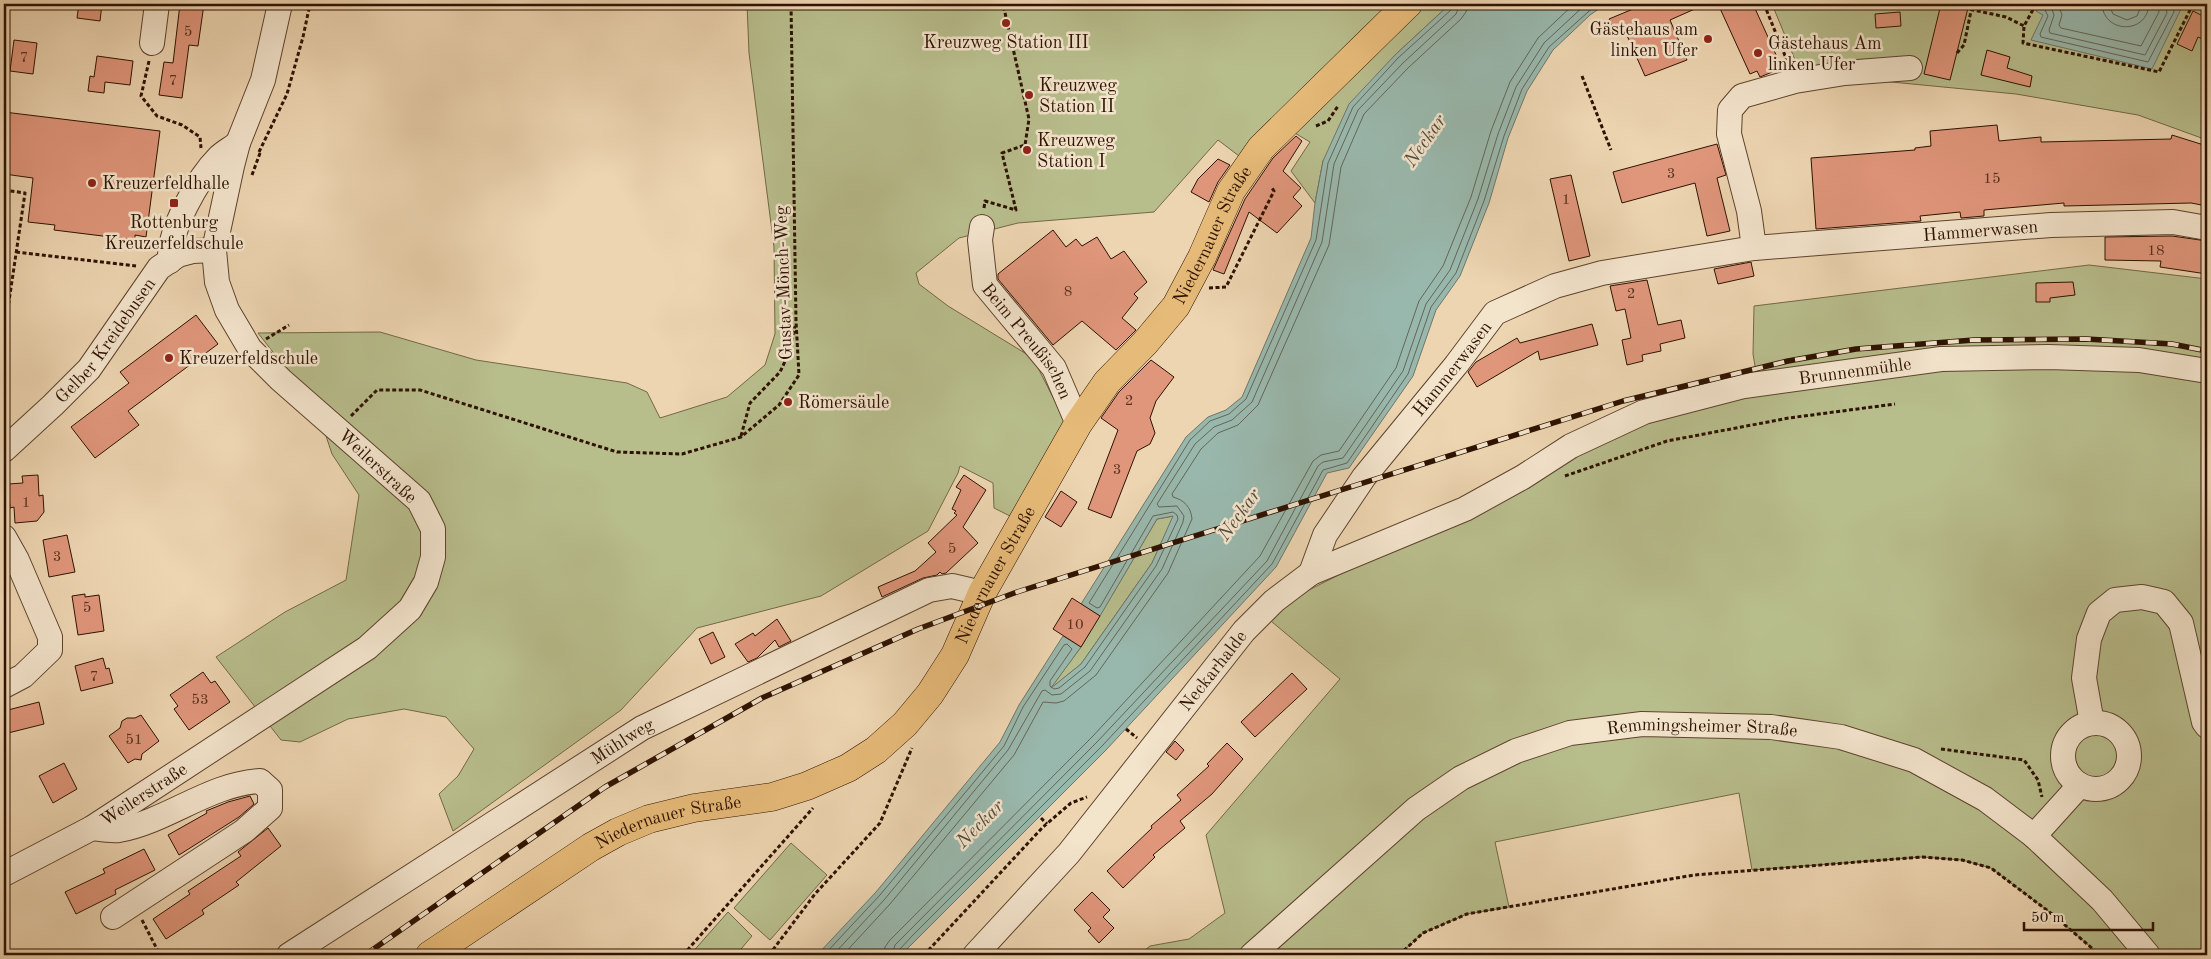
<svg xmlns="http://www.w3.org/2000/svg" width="2211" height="959" font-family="'Old Standard TT',serif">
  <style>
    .green { fill: #b8bd8c; stroke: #736846 }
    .water { fill: #99b8ad; stroke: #6e7668 }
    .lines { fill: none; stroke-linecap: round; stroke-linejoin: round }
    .shore { stroke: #646557; stroke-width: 1 }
    .building { fill: #e0967b; stroke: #2e1201 }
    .minor-casing { stroke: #5e432d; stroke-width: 26 }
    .major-casing { stroke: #2e1201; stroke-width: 29 }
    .path { stroke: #2e1201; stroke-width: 3; stroke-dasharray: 4 2.5; stroke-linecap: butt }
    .minor { stroke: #f3e4cc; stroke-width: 24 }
    .major { stroke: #e6ba78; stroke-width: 28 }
    .rail-casing { stroke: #2e1201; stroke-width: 5.5 }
    .rail { stroke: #f3e4cc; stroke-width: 4; stroke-dasharray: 11; stroke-linecap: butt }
    .poi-dot { fill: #8f2418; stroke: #f3e4cc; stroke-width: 2 }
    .labels { text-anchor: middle; stroke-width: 5; stroke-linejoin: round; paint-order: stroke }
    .number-label { font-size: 15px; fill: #5a3320 }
    .poi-label { font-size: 18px; fill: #2e1201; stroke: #f3e4cc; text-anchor: start }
    .street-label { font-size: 18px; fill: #2e1201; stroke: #f3e4cc }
    .water-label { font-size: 19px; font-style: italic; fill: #534c3d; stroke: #f3e4cc }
  </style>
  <rect width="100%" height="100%" fill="#edd5b1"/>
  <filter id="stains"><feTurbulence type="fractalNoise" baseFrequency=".004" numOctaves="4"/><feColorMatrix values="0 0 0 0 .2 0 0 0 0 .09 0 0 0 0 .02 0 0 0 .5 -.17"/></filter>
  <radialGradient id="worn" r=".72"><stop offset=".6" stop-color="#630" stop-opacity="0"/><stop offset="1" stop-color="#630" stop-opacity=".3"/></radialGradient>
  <path class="green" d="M747 4H1450L1395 55 1323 161 1315 203 1291 171 1310 142 1288 129 1239 156 1218 140 1154 212 1018 223 959 238 916 273 919 284 948 306 1033 358 1065 421 1012 517 994 508 993 483 960 466 958 473 928 531 821 596 697 628 621 710 453 831 439 794 458 776 474 749 446 717 404 709 348 719 300 742 281 740 216 657 285 612 346 580 359 495 332 454 321 421 287 370 258 333 380 332 476 360 627 383 647 392 660 418 727 397 765 365 775 334 774 247 749 53Z
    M1772 4H2207V140L2138 115 2016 94 1881 81 1807 89Z
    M2089 265 2207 279V955H2100L2052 914 1991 868 1962 860 1922 857 1752 870 1739 793 1495 842 1509 907 1467 914 1423 933 1399 955H1139L1150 946 1189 939 1225 913 1206 835 1340 679 1265 616 1293 598 1398 545 1649 420 1759 390 1753 354 1754 306Z
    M1174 516 1152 563 1081 664 1049 690 1081 647 1157 519Z
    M791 843 827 875 770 940 734 908Z
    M728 912 752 936 736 955H690Z"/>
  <path class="water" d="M1450 4H1606L1590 15 1553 50 1527 91 1508 138 1489 203 1460 276 1436 310 1413 376 1349 468 1327 473 1276 567 1106 750 901 955H817L876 892 1000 742 1019 705 1063 636 1081 647 1051 688 1081 664 1152 563 1173 516 1157 519 1100 616 1081 604 1186 437 1208 417 1226 410 1242 397 1311 238 1315 203 1323 161 1349 104 1395 55Z
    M2040 4H2116L2127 9 2132 4H2174L2181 9 2152 69 2031 40 2043 15 2036 11Z"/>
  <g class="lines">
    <path class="shore" d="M2044 4V8L2048 16 2040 34 2041 37 2148 62 2174 12 2172 4
      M2050 4 2054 15 2049 30 2050 33 2145 55 2167 13 2165 4
      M2058 4 2062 15 2059 25 2061 28 2141 46 2159 12 2158 4
      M2102 4C2103 34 2148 35 2149 4
      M2109 4 2113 14 2127 20 2137 16 2142 4
      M824 955 880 895 1004 746 1023 707 1064 645 1067 644 1072 649 1050 681V686L1054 689 1059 688 1085 667 1156 566 1178 519 1177 515 1173 512 1153 516 1100 607 1097 608 1089 603 1190 440 1210 421 1229 414 1246 399 1316 240 1328 163 1353 107 1398 58 1452 9 1453 4
      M833 955 884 900 1008 750 1042 691 1045 690 1052 695 1061 694 1090 671 1162 569 1183 522 1184 516 1177 506 1159 507 1157 504 1195 444 1214 427 1232 420 1252 402 1322 242 1334 164 1358 110 1403 63 1456 14 1460 4
      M843 955 890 904 1014 755 1043 702 1056 703 1064 701 1096 675 1168 573 1192 519C1191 507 1184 500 1173 497L1172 494 1201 449 1218 433 1238 425 1258 405 1329 245 1341 167 1364 114 1408 68 1461 19 1466 12 1467 4
      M884 955 885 947 890 940 1092 737 1260 556 1313 461 1321 455 1339 451 1396 368 1419 301 1443 266 1471 197 1491 131 1510 82 1538 38 1574 4
      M892 955 895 945 1097 742 1267 561 1318 466 1323 462 1343 458 1403 371 1426 304 1450 270 1478 199 1498 134 1516 87 1544 43 1586 4
      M898 955 899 950 912 936 1102 746 1272 564 1323 470 1347 463 1408 374 1431 307 1456 273 1484 201 1504 136 1522 89 1549 47 1597 4"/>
  </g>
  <path class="building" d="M79 4H102L100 21 77 18Z
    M180 4H204L198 46 189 45 182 98 159 95 164 62 173 63Z
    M1645 4H1706L1670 20 1687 60 1645 76 1625 31 1616 34 1609 19Z
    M1718 4H1753L1782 68 1760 77 1757 71 1750 74Z
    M1941 4H1969L1950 80 1924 74Z
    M2193 11 2207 18V41L2198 37 2192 51 2177 44Z
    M1900 12 1901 26 1876 28 1875 14Z
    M14 40 37 43 33 74 10 71Z
    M1987 50 2010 57 2007 68 2032 76 2030 87 1981 75Z
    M97 56 133 61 130 85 105 82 104 93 88 91 90 76 94 77Z
    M4 112 160 131 146 237 135 235V240L54 230 55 225 28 222 33 178 4 174Z
    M1997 125 1999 141 2041 137V142L2171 139 2172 135 2207 146V206L2191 203 2064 206V203L1984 210V216L1961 218 1960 212 1920 216 1921 221 1816 229 1811 158 1915 150V148L1931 146 1930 131Z
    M1296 136 1302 141 1283 171 1301 188 1293 197 1302 206 1277 233 1249 212 1224 274 1213 270 1245 199 1273 158Z
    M1717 144 1726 175 1717 178 1730 231 1707 236 1695 183 1622 203 1613 172Z
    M1218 159 1230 165 1218 182 1209 202 1191 192 1198 179Z
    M1571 175 1590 256 1569 261 1550 179Z
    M1053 230 1066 247 1076 239 1082 246 1097 237 1111 259 1124 251 1147 282 1134 294 1138 298 1122 318 1136 330 1116 350 1082 321 1053 345 998 279V274Z
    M2172 236 2207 241V274L2160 267 2161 261 2105 260V237Z
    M1751 262 1754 276 1718 284 1714 269Z
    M1647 280 1658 325 1681 320 1685 338 1660 344 1661 351 1642 355 1643 361 1627 365 1622 340 1631 338 1625 309 1616 311 1610 286Z
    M2073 282 2075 295 2050 298V302H2036V283Z
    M196 315 218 344 128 411 139 425 95 458 71 427 129 383 120 372Z
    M1592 324 1598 345 1540 360 1538 351 1477 387 1468 372 1476 362 1517 338 1520 343Z
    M1151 360 1174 377 1156 401 1150 418 1155 433 1150 444 1137 451 1111 518 1088 509 1118 430 1101 418 1119 392Z
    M38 475 39 496 43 495 44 512 37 521 15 523 14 507 10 508 8 484 23 483 22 476Z
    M964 475 986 490 963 527 978 543 946 573 942 574 940 572 937 575 923 578 882 597 878 587 915 571 936 552 928 543 957 515 954 513 956 511 952 509 961 490 956 487Z
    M1061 491 1077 502 1061 527 1045 517Z
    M67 535 75 572 49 577 43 540Z
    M85 594V597L99 595 104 631 78 635 72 596Z
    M1072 598 1100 616 1081 647 1053 629Z
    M777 619 791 641 779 647 775 640 757 658 748 662 735 644 753 633 755 636Z
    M713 632 725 657 711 664 699 639Z
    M103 658 106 669 109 668 113 683 81 691 75 666Z
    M203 672 211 683 215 681 230 702 189 730 174 709 178 706 170 695Z
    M1292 673 1307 689 1255 737 1241 722Z
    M39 702 44 724 4 734V711Z
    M141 715 159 741 142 754 141 760 135 759 128 763 109 736 120 728 122 721 127 718H135Z
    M1175 741 1184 750 1176 760 1166 752Z
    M1227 743 1243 759 1212 794 1180 821 1185 828 1153 855 1155 857 1123 888 1107 871 1152 828 1151 826 1181 800 1177 795 1209 766 1207 764Z
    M64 763 77 789 53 803 39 776Z
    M250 796 254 804 239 817 179 855 168 835 207 813 206 811 228 802Z
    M268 828 281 846 236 882 239 885 202 910 204 914 166 939 153 919 190 894 188 891 241 856 238 852Z
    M144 849 155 870 115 890 116 894 76 914 65 892 105 873 103 869Z
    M1092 892 1110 910 1103 917 1114 928 1099 943 1088 931 1091 928 1074 910Z"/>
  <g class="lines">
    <g class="minor-casing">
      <g id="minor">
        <path d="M152 43 157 4"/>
        <path id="s1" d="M982 227 980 240 985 285 1054 368 1078 424"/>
        <path d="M1754 248 1749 211 1729 134 1730 110 1742 96 1795 81 1845 73 1910 68"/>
        <path d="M170 261C168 231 198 178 219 157 224 152 232 148 238 143"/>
        <path id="s2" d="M4 450 53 405 89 369 159 268 178 255 193 251 214 250"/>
        <path d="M4 537 17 560 50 637V650L23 676 4 686"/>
        <path id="s3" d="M1311 573 1325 535 1364 477 1456 365 1495 313 1555 286 1602 273 1754 248 2051 225 2173 222 2207 228"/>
        <path d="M2092 723 2084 678 2089 639 2099 613 2115 600 2142 597 2164 602 2181 623 2204 722 2207 726"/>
        <circle cx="2096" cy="756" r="33"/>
        <path d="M92 828C100 829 110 831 119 830 168 821 209 784 260 781L270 790V808L244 831 113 917"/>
        <path d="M2034 836 2080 785"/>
        <path id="s4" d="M4 874 92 828 367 648 410 609 426 582 433 557V529L419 501 281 380 250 349 227 310 217 282 214 250 232 166 238 143 263 80 280 4"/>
        <path id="s5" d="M289 955 642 728 929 590 952 586 982 593"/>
        <path id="s6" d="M975 955 1069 853 1244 631 1274 601 1311 573 1465 509 1523 477 1571 446 1644 412 1744 386 1941 359 2049 357 2139 360 2207 371"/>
        <path id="s7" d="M1252 955 1416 809 1461 778 1516 751 1570 733 1642 724 1771 727 1841 737 1914 760 1985 799 2034 836 2102 900 2148 955"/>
      </g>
    </g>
    <g class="major-casing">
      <g id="major">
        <path id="s8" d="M430 955 591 847 618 832 649 819 694 808 772 797 807 786 848 768 876 750 905 724 930 694 955 655 982 593 1078 424 1107 382 1145 343 1176 306 1202 257 1231 191 1261 148 1408 4"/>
      </g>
    </g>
    <path class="path" d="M1764 4 1788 63
      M1945 4 2006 17 2024 26
      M2036 4 2024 26 2023 43 2159 72 2193 4
      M1957 53 1964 45 1971 11
      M149 61 141 96 157 116 182 125 200 137 201 148
      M1582 76 1611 150
      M1316 126 1328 121 1338 106
      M259 152 287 94 303 37 310 4
      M252 175 260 153
      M4 190 25 193 4 335
      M984 208 985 201 1016 210 1002 153 1025 145 1029 119 1003 4
      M16 252 136 266
      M1209 288 1226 287 1274 191 1272 188
      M266 339 289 325
      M351 416 377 390H420L617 452 682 454 741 437 779 405 799 375 796 321 791 4
      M741 436 750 403 780 372 789 353 795 326
      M1565 476 1667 441 1789 418 1895 404
      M1126 729 1137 738
      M1941 749 2024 760 2038 780 2042 797
      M1041 818 1047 824
      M142 920 160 955
      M683 955 813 808
      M769 955 815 894 880 823 912 748
      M924 955 1043 827 1071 803 1087 797
      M1399 955 1423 933 1467 914 1694 875 1922 857 1962 860 1991 868 2052 914 2100 955"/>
    <use href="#minor" class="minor"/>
    <use href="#major" class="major"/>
    <g class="rail-casing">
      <path id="rail" d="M365 955 605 787 762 698 918 629 1017 592 1623 401 1788 361 1856 349 1974 340 2086 339 2172 344 2207 351"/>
    </g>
    <use href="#rail" class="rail"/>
  </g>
  <g class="poi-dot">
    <circle cx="1006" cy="23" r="5"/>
    <circle cx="1708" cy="39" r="5"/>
    <circle cx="1758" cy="53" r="5"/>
    <circle cx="1029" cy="95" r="5"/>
    <circle cx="1027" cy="150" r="5"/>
    <circle cx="92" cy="183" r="5"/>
    <rect x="169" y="198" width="10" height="10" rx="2.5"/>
    <circle cx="169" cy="358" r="5"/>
    <circle cx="788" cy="402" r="5"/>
  </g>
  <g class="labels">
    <g class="number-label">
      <text x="188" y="36">5</text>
      <text x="24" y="62">7</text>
      <text x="173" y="85">7</text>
      <text x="1671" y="178">3</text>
      <text x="1992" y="183">15</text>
      <text x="1566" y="204">1</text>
      <text x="2156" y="255">18</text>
      <text x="1068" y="296">8</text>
      <text x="1631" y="298">2</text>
      <text x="1129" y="405">2</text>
      <text x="1117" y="474">3</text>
      <text x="26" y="507">1</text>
      <text x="952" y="553">5</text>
      <text x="57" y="561">3</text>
      <text x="87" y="612">5</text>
      <text x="1075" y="629">10</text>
      <text x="94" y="681">7</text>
      <text x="200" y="704">53</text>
      <text x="134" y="744">51</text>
    </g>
    <g class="poi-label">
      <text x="1698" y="35" text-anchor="end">Gästehaus am<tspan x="1698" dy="21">linken Ufer</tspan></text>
      <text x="1006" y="48" text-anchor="middle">Kreuzweg Station III</text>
      <text x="1768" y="49">Gästehaus Am<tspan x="1768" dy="21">linken Ufer</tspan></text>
      <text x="1039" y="91">Kreuzweg<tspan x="1039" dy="21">Station II</tspan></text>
      <text x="1037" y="146">Kreuzweg<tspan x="1037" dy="21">Station I</tspan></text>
      <text x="102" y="189">Kreuzerfeldhalle</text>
      <text x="174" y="228" text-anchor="middle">Rottenburg<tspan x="174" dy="21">Kreuzerfeldschule</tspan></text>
      <text x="179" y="364">Kreuzerfeldschule</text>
      <text x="798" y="408">Römersäule</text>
    </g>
    <g class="street-label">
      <text dy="6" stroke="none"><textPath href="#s3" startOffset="816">Hammerwasen</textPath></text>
      <text dy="6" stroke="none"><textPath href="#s8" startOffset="1118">Niedernauer Straße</textPath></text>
      <text transform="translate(783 283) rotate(-92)" y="6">Gustav-Mönch-Weg</text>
      <text dy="6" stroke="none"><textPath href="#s2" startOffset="150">Gelber Kreidebusen</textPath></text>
      <text dy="6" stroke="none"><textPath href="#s1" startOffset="129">Beim Preußischen</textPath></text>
      <text dy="6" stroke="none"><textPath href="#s3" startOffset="250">Hammerwasen</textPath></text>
      <text dy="6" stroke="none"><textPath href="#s6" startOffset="1096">Brunnenmühle</textPath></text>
      <text transform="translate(378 466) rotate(43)" y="6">Weilerstraße</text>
      <text dy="6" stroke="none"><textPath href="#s8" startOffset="712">Niedernauer Straße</textPath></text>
      <text dy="6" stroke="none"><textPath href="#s6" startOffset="371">Neckarhalde</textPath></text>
      <text dy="6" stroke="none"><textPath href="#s7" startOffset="525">Remmingsheimer Straße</textPath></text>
      <text dy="6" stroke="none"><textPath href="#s5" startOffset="396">Mühlweg</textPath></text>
      <text dy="6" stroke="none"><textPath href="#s4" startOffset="161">Weilerstraße</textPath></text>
      <text dy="6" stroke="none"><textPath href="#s8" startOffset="276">Niedernauer Straße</textPath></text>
    </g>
    <g class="water-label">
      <text transform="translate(1424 140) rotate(-55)" y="7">Neckar</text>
      <text transform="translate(1238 514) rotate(-54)" y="7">Neckar</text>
      <text transform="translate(979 823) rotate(-45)" y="7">Neckar</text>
    </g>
  </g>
  <rect width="2211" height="959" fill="none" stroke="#edd5b1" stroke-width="20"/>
  <rect x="5" y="5" width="2201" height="949" fill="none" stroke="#2e1201" stroke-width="2.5"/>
  <rect x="10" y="10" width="2191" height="939" fill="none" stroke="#2e1201"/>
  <path d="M2024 922v8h129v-8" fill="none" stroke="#2e1201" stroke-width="2.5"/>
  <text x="2031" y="922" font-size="15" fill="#2e1201" stroke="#f3e4cc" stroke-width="4" paint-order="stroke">50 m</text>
  <rect width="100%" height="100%" filter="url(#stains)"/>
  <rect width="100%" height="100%" fill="url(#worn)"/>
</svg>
